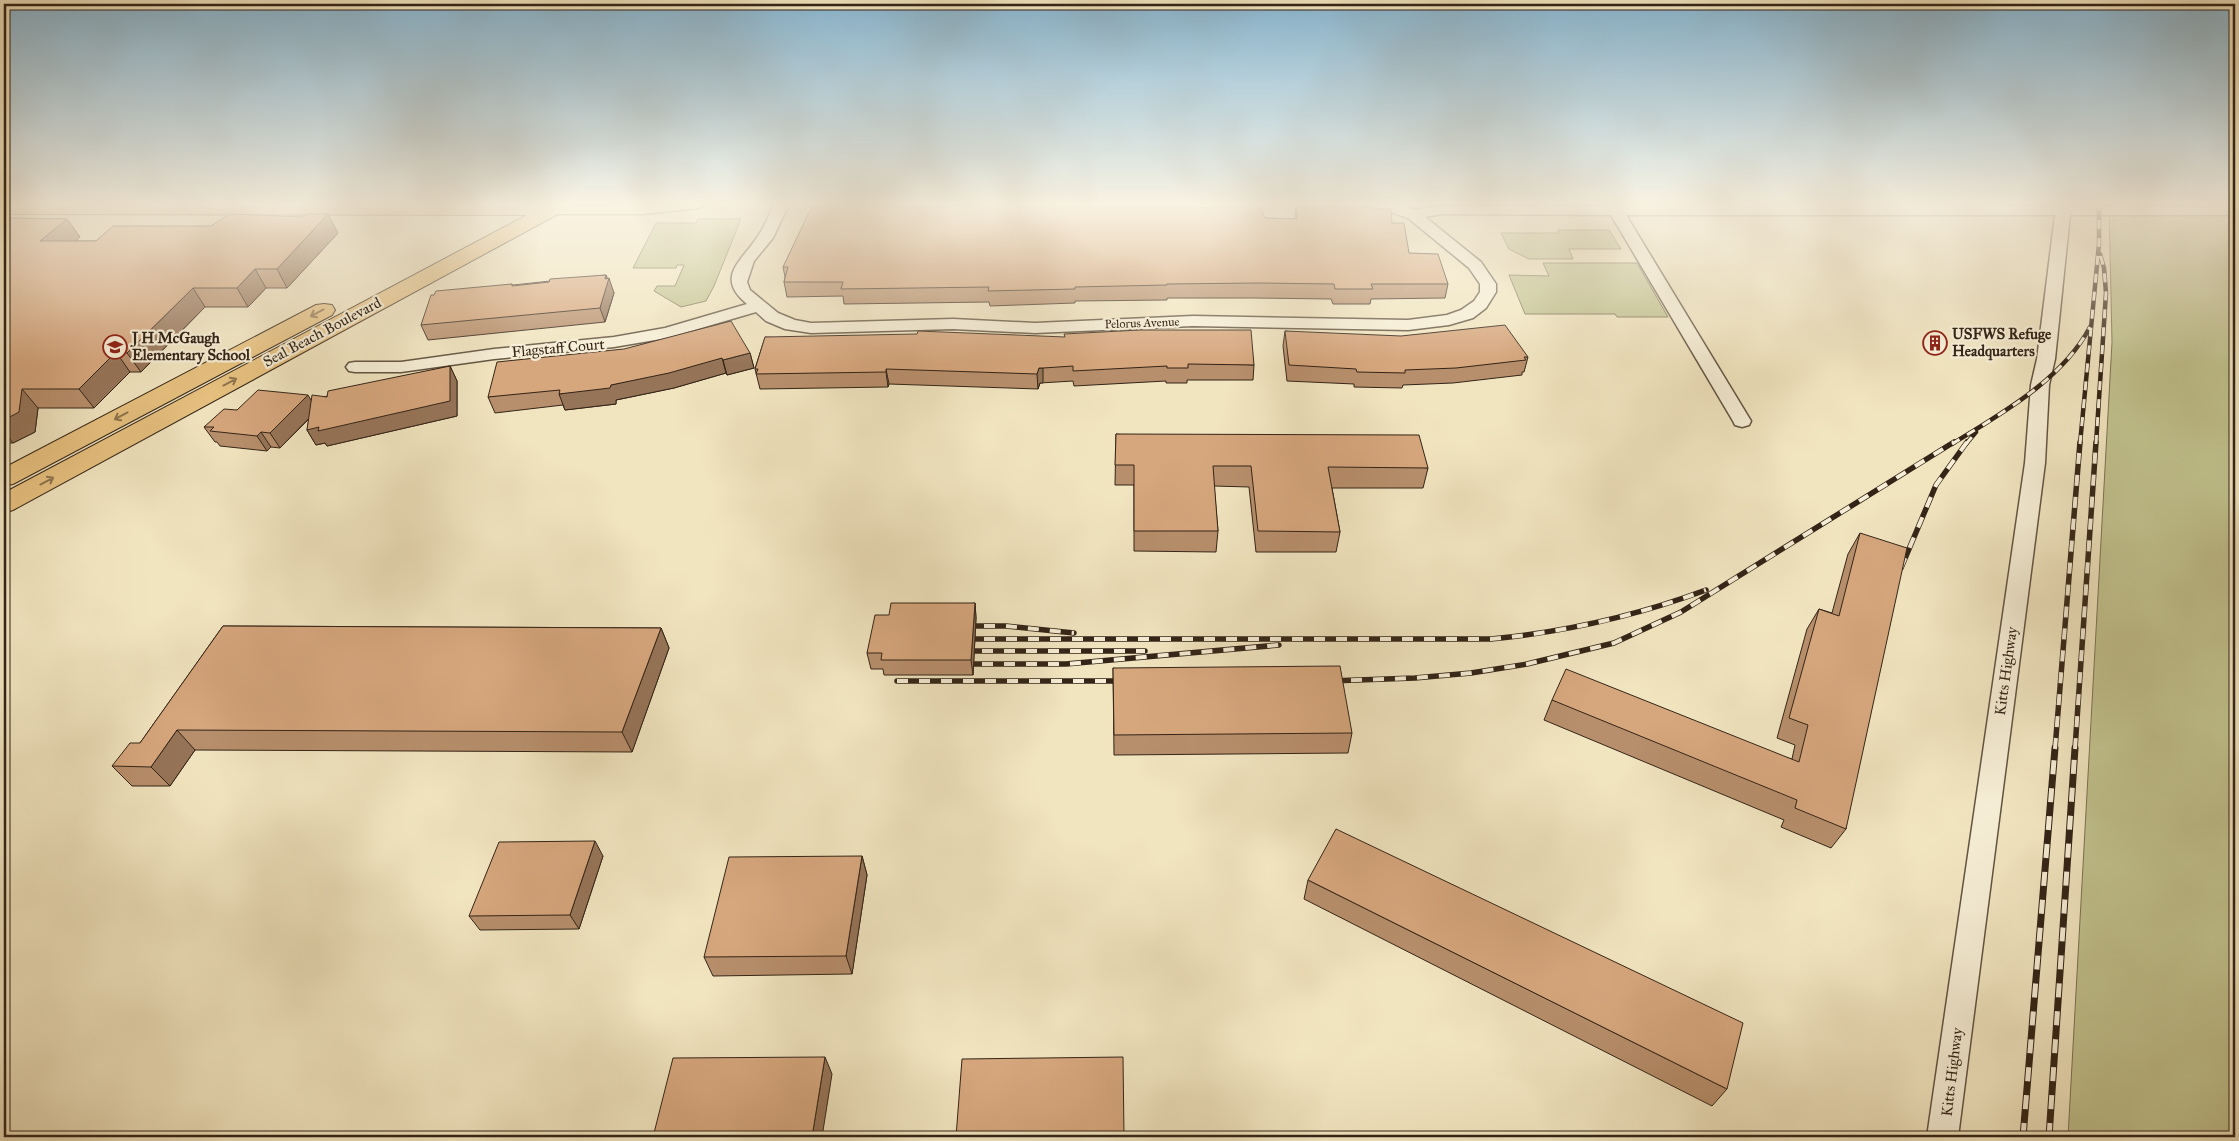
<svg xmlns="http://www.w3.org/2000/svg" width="2239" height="1141" font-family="'IM FELL Great Primer',serif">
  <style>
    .green { fill: #c1c28e; stroke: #7a7352 }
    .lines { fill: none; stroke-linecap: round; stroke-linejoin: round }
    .minor-casing { stroke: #625441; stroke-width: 3 }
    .major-casing { stroke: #332417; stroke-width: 2 }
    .minor { fill: #f6eed6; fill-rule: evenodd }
    .major { fill: #e8c280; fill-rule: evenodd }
    .rail-far2-casing { stroke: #332417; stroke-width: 4.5 }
    .rail-far1-casing { stroke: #332417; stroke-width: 5.5 }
    .rail-casing { stroke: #332417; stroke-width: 7 }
    .rail-far2 { stroke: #f6eed6; stroke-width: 3; stroke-dasharray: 9; stroke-linecap: butt }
    .rail-far1 { stroke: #f6eed6; stroke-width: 4; stroke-dasharray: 11; stroke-linecap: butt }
    .rail { stroke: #f6eed6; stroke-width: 5; stroke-dasharray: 14; stroke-linecap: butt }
    .wall { fill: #b88f6c; stroke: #332417 }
    .shaded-wall { fill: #967458; stroke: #332417 }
    .building { fill: #d6a67d; stroke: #332417 }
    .oneway { stroke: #8e734c }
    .labels { text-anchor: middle; stroke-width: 4.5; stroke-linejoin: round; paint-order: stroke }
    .far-street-label { font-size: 12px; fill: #332417; stroke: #f6eed6 }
    .street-label { font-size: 15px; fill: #332417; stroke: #f6eed6 }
    .poi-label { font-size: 15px; font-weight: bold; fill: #332417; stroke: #f6eed6; text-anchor: start }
  </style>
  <rect width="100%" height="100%" fill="#f1e5c0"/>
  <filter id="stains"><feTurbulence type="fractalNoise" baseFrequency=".004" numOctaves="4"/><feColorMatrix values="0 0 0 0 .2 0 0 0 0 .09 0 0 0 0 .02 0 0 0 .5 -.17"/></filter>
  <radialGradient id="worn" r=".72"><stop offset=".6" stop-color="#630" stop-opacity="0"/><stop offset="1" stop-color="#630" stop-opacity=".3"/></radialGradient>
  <path class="green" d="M2109 204H2235V1137H2068L2112 342Z
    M698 219H741L714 286 706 301 681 307 654 291 657 286H675L684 265H677L676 268H633L656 223H696Z
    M1558 230H1609L1621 249H1569L1573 259H1529L1509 249 1501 233H1559Z
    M1543 263H1637L1668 317H1617L1615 314H1525L1509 275 1549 276Z"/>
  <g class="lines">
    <g class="minor-casing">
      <path id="minor" d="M706 204 699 208 643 214H552L547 213 545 210 547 207 552 206Z
        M774 204H789L773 238 754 261 747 282 750 290 778 313 795 320 811 323 953 319 1035 323 1193 316 1408 320 1447 315 1461 310 1474 301 1480 292V284L1469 268 1408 218 1385 210 1367 207 1365 204H1397L1414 210 1442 206H1606L1605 204 2056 206 2057 204H2071V206L2235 207V215H2070L2055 359 2049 385 2045 463 1958 1137H1927L2025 463 2031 385 2037 359 2055 215H1626L1751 421 1749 425 1742 427 1735 425 1733 421 1611 215 1442 214 1425 217 1481 262 1496 284V292L1486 308 1473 318 1449 325 1408 330 1193 326 1035 333 953 329 811 333 785 329 766 321 756 312 667 338 614 347 494 359 401 372H355L349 371 346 367 349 363 355 362H401L494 349 614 337 665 328 747 304C714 277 742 261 758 236 765 226 769 215 774 204Z"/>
    </g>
    <g class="major-casing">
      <path id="major" d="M4 204H571L569 208 13 510 4 513V493L527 215 4 214Z
        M324 304 332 305 335 310 332 315 13 484 4 486V468L316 305Z"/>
    </g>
    <use href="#minor" class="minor"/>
    <use href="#major" class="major"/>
    <g class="rail-far2-casing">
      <path id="rail-far2" d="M1952 444C2002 413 2062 380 2090 327
        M1966 444 1976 432
        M2080 444 2099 244V204
        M2096 444 2106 293 2104 268 2100 254"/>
    </g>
    <g class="rail-far1-casing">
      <path id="rail-far1" d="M1901 568 1936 485 1967 442
        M962 626H1006L1074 633
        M962 639H1491C1565 632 1636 616 1706 590
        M960 651H1145
        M960 664H1066L1279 645
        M897 681H1126
        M1329 681 1415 678 1471 673 1527 664 1614 643 1681 612 1954 442
        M2055 749 2080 442
        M2075 749 2096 442"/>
    </g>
    <g class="rail-casing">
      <path id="rail" d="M2023 1137 2055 748
        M2049 1137 2075 748"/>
    </g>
    <use href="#rail-far2" class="rail-far2"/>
    <use href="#rail-far1" class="rail-far1"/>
    <use href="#rail" class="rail"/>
  </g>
  <path class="wall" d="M1296 204 1392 223 1409 253 1448 284 1445 298 1371 299 1370 304H1333L1331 299 1255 298H1167V300L1075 301V303L990 306 989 302 844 304 843 296 787 297 784 282 785 277 783 267 907 206 1194 208 1265 218 1295 219Z
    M4 218 67 219 80 237 75 241H96L338 233 287 288H266L248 307H205L141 372H130L94 408H38L35 432 13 443H4Z
    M606 275 614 293 605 322 428 340 421 325 512 284 513 285Z
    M1285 331 1528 357 1524 372H1522V375L1453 383 1403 385 1402 388 1354 387V384L1287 381 1283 346Z
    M765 337 1254 365 1253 380H1187V383H1166V381L1074 386 1073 381 1040 383 1038 389 889 384 888 387 760 389 755 369Z
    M750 353 754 368 727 375 726 373 674 388 616 400V404L565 410 563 405 495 413 488 397Z
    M450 366 457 381V416L327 446 325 443 316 445 307 430 309 419 280 448 271 447 267 451 220 446 217 442H215L204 427 237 410 311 400Z
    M1116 434 1428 468 1423 488H1332L1340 532 1336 552H1256L1249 487 1214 486 1218 531 1216 552 1134 551V485H1115Z
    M1860 533 1846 829 1831 848 1781 827 1784 820 1544 720 1552 700 1792 759 1795 745 1777 738 1807 629 1819 609 1832 613 1848 554Z
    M975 603 976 618 973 675H884L883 669H871L867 653 889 615Z
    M223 626 661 628 669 648 632 752 195 750 170 786H132L112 766 140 743Z
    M1113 668 1352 733 1348 753 1114 755Z
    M603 856 579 929 480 930 469 916Z
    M862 856 867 875 852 974 713 976 704 957Z
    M1308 880 1727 1089 1712 1106 1304 899Z"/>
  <path class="shaded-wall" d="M328 214 338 233 287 288 277 269Z
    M67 219 80 237 53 259 40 241Z
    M255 269 266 288 248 307 237 288Z
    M606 275 608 281 609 278 614 293 605 322 600 308Z
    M193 288 205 307 141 372 127 353Z
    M116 352 130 372 94 408 79 389Z
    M750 353 754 368 727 375 723 360Z
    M722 358 726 373 674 388 616 400V404L565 410 559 394 611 385Z
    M450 366 457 381V416L327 446 325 443 316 445 307 430Z
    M1039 368H1043V383H1040L1038 389 1037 374Z
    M886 369 889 384 888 387 886 372Z
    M22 389 38 408 35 432 13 443 4 431V420Z
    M308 395 317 410 280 448 270 433Z
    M261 432 271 447 267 451 257 436Z
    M975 603 976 618 973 675 971 660Z
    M661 628 669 648 632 752 622 732Z
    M177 730 195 750 170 786 151 767Z
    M595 841 603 856 579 929 570 915Z
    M862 856 867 875 852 974 846 956Z
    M825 1057 832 1074 822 1137H812Z"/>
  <path class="building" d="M813 204 907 206 1094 204 1194 206V208L1259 205 1265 218 1297 219 1296 204 1391 209 1392 223H1404L1409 253 1438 254 1448 284H1371L1373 289H1335L1334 284 1257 283 1167 284V285L1075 287V289L988 291 989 287 841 289 843 282H784L788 267H783Z
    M230 214 303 217 306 214H328L277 269H255L237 288H193L127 353 116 352 79 389H22L19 412 4 420V218L67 219 40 241H96L113 226H211Z
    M606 275 605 279 609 278 600 308 421 325 431 295H434L436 291 512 284V286L549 282 550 279Z
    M731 321 750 353 723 360 722 358 669 373 611 385 610 388 559 394 560 390 488 397 497 362 624 349Z
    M1505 325 1528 357H1524L1526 360 1456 368 1405 370V373L1357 372 1356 369 1289 365 1285 331 1401 336Z
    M1140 330H1251L1254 365 1188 364V368H1167V366L1073 371V366L1043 368H1039L1037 374 886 369V372L756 374 758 369H755L765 337 917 334 918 331 1065 337 1064 334Z
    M450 366V401L318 431 319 427 307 430 312 395 327 397 328 391Z
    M258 390 308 395 270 433 261 432 257 436 210 431 214 427H204L224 409 237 410Z
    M1116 434 1419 435 1428 468 1328 467 1340 532 1258 531 1251 466H1213L1218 531H1134V465H1115Z
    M1860 533 1907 548 1846 829 1795 808 1797 800 1552 700 1566 669 1799 762 1808 725 1789 718 1819 609 1839 616Z
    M891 603H975L971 660H881L882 653H867L875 615H889Z
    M223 626 661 628 622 732 177 730 151 767 112 766 130 743H140Z
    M1340 666 1352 733 1114 735 1113 668Z
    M1336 829 1743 1023 1727 1089 1308 880Z
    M595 841 570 915 469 916 499 842Z
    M862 856 846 956 704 957 729 857Z
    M825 1057 812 1137H653L673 1058Z
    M1123 1057 1124 1137H956L962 1059Z"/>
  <defs><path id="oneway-shaft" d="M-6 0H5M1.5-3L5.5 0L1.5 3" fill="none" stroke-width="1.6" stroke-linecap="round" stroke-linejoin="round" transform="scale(1.25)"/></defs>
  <g class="oneway">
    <use href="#oneway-shaft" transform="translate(317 313) rotate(152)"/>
    <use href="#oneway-shaft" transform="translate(230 382) rotate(-28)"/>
    <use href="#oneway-shaft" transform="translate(121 416) rotate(152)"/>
    <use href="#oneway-shaft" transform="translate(47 481) rotate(-28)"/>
  </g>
  <linearGradient id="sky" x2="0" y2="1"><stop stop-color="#89b8d4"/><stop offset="0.56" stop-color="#f9f3e3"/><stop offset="1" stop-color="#f9f3e3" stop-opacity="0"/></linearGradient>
  <rect width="2239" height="364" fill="url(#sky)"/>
  <defs>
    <g id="building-ring" transform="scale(1.25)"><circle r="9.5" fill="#f6eed6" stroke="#8f2418" stroke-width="1.5"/><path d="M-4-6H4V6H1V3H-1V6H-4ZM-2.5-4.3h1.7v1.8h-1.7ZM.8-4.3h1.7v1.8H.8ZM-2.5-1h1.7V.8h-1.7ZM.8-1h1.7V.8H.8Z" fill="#8f2418"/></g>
    <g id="school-ring" transform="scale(1.25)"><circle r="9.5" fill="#f6eed6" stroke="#8f2418" stroke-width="1.5"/><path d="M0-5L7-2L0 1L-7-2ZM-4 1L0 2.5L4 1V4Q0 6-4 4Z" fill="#8f2418"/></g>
  </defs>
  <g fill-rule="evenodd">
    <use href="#building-ring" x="1935" y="343"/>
    <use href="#school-ring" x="115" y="347"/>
  </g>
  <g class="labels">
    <g class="far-street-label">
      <text transform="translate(1142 323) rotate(-2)" y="4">Pelorus Avenue</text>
    </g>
    <g class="street-label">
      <text transform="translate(322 332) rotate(-28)" y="5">Seal Beach Boulevard</text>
      <text transform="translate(558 348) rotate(-5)" y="5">Flagstaff Court</text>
      <text transform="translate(2006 671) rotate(-82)" y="5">Kitts Highway</text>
      <text transform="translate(1952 1072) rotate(-83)" y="5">Kitts Highway</text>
    </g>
    <g class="poi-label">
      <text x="1952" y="339">USFWS Refuge<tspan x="1952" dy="17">Headquarters</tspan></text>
      <text x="132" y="343">J H McGaugh<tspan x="132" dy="17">Elementary School</tspan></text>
    </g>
  </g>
  <rect width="2239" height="1141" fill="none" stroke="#f1e5c0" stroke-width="20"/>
  <rect x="5" y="5" width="2229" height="1131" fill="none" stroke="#332417" stroke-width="2.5"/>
  <rect x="10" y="10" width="2219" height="1121" fill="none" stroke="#332417"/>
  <rect width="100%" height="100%" filter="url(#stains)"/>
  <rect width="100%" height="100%" fill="url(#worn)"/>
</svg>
